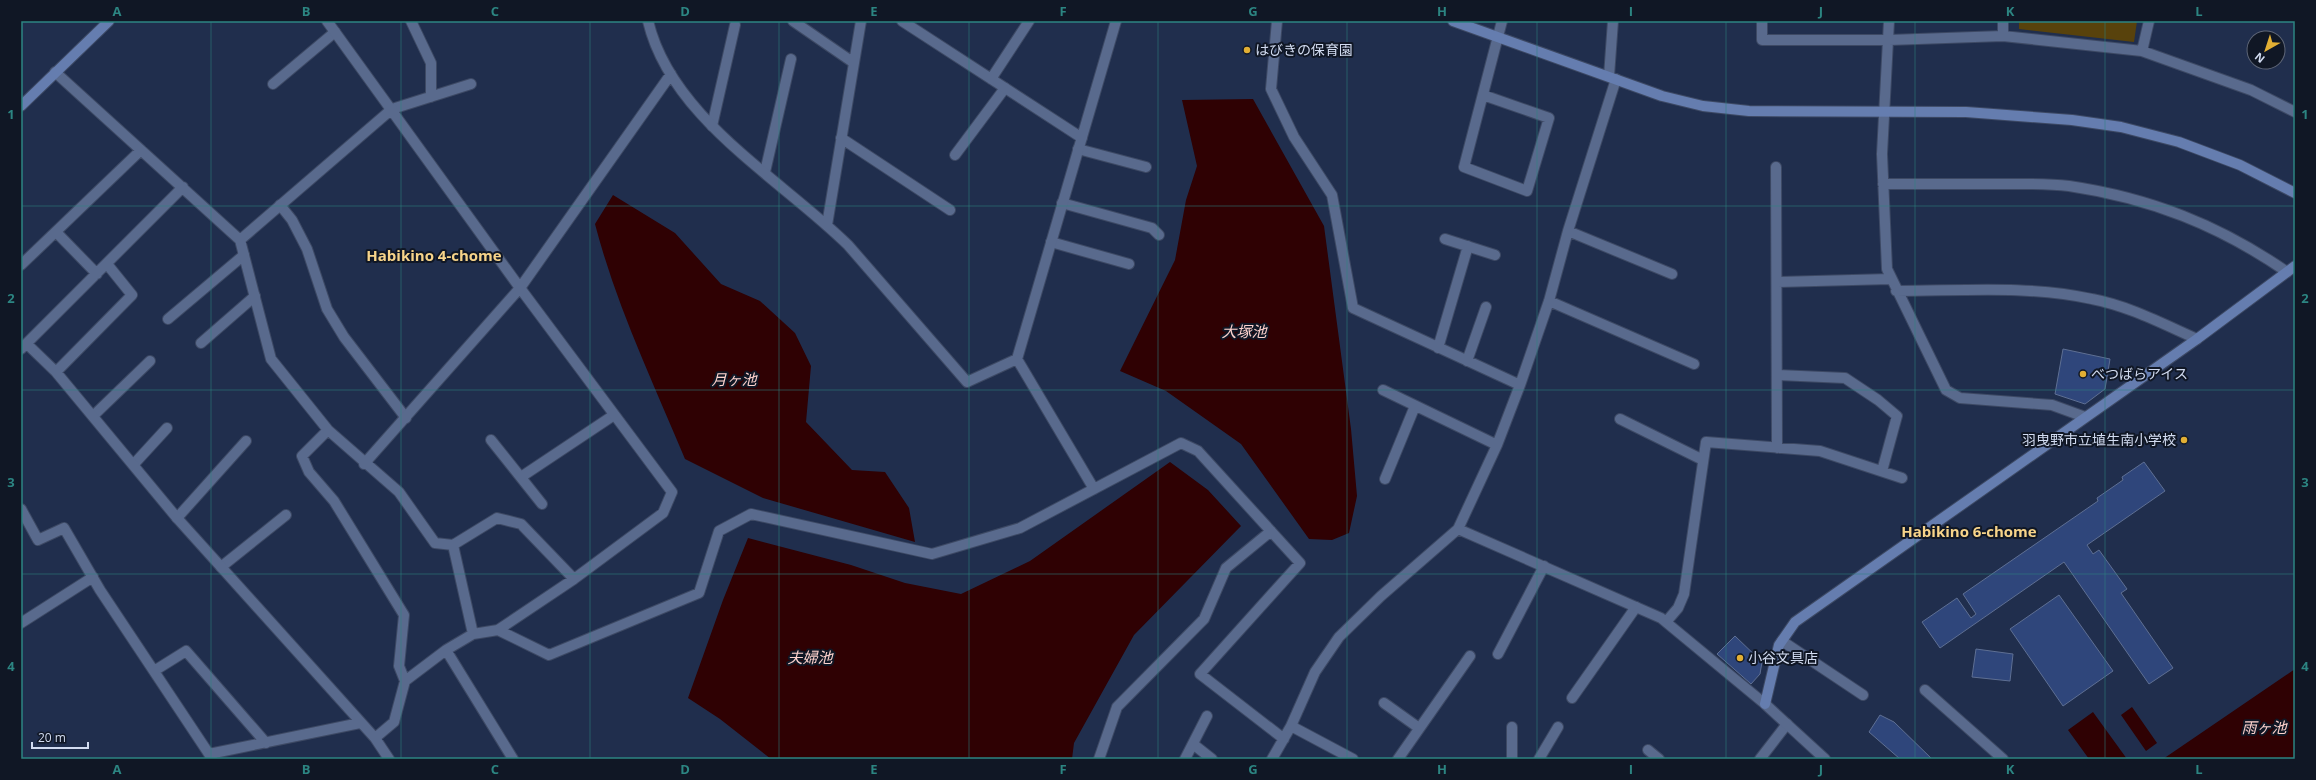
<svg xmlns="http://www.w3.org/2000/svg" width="2316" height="780" font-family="'Open Sans','Noto Sans JP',sans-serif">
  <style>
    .green { fill: #58420c }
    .water { fill: #2f0103 }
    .building { fill: #2f467b; stroke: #5e6f93 }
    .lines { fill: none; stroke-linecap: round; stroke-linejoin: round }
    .lane-casing { stroke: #3d4964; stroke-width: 12 }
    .street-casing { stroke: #3d4964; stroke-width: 12 }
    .secondary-casing { stroke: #3d4964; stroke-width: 12 }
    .lane { stroke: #596a8d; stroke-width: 10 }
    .street { stroke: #596a8d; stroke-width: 10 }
    .secondary { stroke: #657daf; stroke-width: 10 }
    .grid { fill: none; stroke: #2c8582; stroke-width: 1; stroke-opacity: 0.55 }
    .poi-dot { fill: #e2af34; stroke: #101725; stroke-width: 1.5 }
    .labels { text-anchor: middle; stroke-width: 4; stroke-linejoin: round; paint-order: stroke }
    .poi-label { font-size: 14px; fill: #d2dcf1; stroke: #101725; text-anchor: start }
    .neighbourhood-label { font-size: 15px; font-weight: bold; fill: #f7d48a; stroke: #101725 }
    .water-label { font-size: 15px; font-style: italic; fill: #fdd2cd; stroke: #101725 }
    .neatline { fill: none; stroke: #2c8582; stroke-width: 1.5 }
    .grid-label { font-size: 13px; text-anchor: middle; font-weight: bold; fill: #2c8582 }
  </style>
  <rect width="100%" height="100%" fill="#202e4d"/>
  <path class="green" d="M2019 21H2137L2134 42 2019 29Z"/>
  <path class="water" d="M1253 99 1324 226 1351 429 1357 496 1349 533 1332 540 1309 539 1241 444 1166 391 1120 371 1175 260 1186 200 1197 166 1182 100Z
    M613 195 675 233 721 284 760 301 795 333 811 366 806 422 852 470 885 472 909 508 915 542 763 498 685 459C653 382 616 305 595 224Z
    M1170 462 1208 490 1241 526 1134 635 1074 743 1072 759H771L720 719 688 698 723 600 748 538 851 565 905 583 961 594 1030 561Z
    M2295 669V759H2163Z
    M2132 707 2157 743 2146 751 2121 715Z
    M2093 712 2127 759H2089L2068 730Z"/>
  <path class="building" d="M2063 349 2110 359 2105 389 2085 404 2055 394Z
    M2144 462 2165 491 2087 545 2093 554 2099 550 2127 589 2121 593 2173 668 2149 684 2064 562 1940 648 1922 622 1957 598 1971 618 1976 614 1963 594 2098 501 2097 498 2123 480 2122 477Z
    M2059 595 2113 671 2063 706 2010 629Z
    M1735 636 1762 662 1760 674 1751 684 1717 654Z
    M1976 649 2013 654 2010 681 1972 677Z
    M1880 715 1894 722 1932 759H1900L1869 732Z"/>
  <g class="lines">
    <g class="lane-casing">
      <path id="lane" d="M411 21 431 63V97
        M273 84 335 32
        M392 109 471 84
        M712 126 735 25
        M1078 149 1146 167
        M955 155 1005 88
        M765 172 791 59
        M1062 203 1152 228 1159 235
        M280 205 292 220 307 249 327 309 344 337 406 418
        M1051 242 1129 264
        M168 319 244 255
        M201 343 255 296
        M93 416 150 361
        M491 440 542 504
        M134 464 167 428
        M521 477 614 415
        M177 518 246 441
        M221 567 286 515
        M1498 654 1544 566
        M1572 698 1636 607
        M1384 703 1419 728
        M1512 727V759
        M1193 744 1212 759
        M1648 750 1659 759
        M1185 759 1207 716
        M1398 759 1470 656
        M1539 759 1558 727
        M1760 759 1787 724"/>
    </g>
    <g class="street-casing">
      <path id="street" d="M327 21 520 288 672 492 663 513 574 579 498 630 473 634
        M648 21C671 118 780 178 848 245L967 382 1017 359
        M793 21 854 63
        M902 21 1082 138
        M1277 21 1271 89 1294 137 1332 195 1353 308 1520 385
        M1762 21V40H1889L2003 36 2142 51 2251 90 2295 112
        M1889 21 1882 154 1887 269 1946 390 1960 398 2052 405 2085 417
        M2003 36V21
        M2142 51 2149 21
        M55 72 240 240 271 359 328 430 399 492 435 543 453 545 497 518 521 524 574 579
        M1609 76 1613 21
        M991 79 1029 21
        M1483 95 1549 118 1527 191 1464 167 1502 21
        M841 138 950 210
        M1776 167 1777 448
        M1883 184C1919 184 1954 184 1990 184 2016 184 2043 183 2069 186 2150 198 2219 225 2287 272
        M827 225 861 21
        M1568 231 1672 274
        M56 232 97 274
        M1445 239 1495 255
        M240 240 392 109
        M21 265 141 150
        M1777 282 1890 279
        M1896 291C1961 291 2028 285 2092 299 2129 306 2163 324 2197 339
        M1549 301 1694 364
        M27 344 56 372 177 518 375 738 389 759
        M1438 348 1468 246
        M21 349 183 187
        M1467 361 1486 307
        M56 372 132 295 107 264
        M1777 375 1845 378 1878 400 1897 416 1882 471
        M1383 390 1497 445
        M1620 419 1703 460
        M328 430 302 456 309 472 334 501 404 615 399 666 405 681
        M364 464 520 288 671 74
        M1385 479 1415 406
        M1094 489 1017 359 1116 21
        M21 509 38 540 64 528 100 590 209 754
        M1458 529 1661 618 1765 704 1825 759
        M1666 622 1678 608 1684 594 1706 442 1820 451 1902 478
        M21 623 93 577
        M498 630 549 655 699 593 719 531 751 514 932 554 1020 528 1181 443 1198 451 1300 563 1200 674 1284 739
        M1782 641 1863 695
        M446 650 513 759
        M154 671 186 651 266 743
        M1925 690 2003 759
        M1291 726 1353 759
        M375 738 394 722 405 681 446 650 473 634 453 545
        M212 759 209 754 360 723
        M1099 759 1117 707 1204 619 1226 568 1271 531
        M1272 759 1291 726 1315 672 1339 637 1381 596 1458 529 1497 445 1520 385 1549 301 1568 231 1616 79"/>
    </g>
    <g class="secondary-casing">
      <path id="secondary" d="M1453 21 1662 96 1703 106 1749 111 1966 112 2072 120 2121 127 2179 142 2240 165 2295 193
        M21 106 109 21
        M1765 704 1779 645 1795 622 2197 339 2295 266"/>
    </g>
    <use href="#lane" class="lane"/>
    <use href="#street" class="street"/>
    <use href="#secondary" class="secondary"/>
  </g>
  <path class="grid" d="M211 21V759M401 21V759M590 21V759M779 21V759M969 21V759M1158 21V759M1347 21V759M1537 21V759M1726 21V759M1915 21V759M2105 21V759M21 206H2295M21 390H2295M21 574H2295"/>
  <g class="poi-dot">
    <circle cx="1247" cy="50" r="4"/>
    <circle cx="2083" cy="374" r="4"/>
    <circle cx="2184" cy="440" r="4"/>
    <circle cx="1740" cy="658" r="4"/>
  </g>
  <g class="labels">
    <g class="poi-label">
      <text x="1255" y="55">はびきの保育園</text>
      <text x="2091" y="379">べつばらアイス</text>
      <text x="2176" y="445" text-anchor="end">羽曳野市立埴生南小学校</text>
      <text x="1748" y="663">小谷文具店</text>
    </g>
    <g class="neighbourhood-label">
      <text x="434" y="261">Habikino 4-chome</text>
      <text x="1969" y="537">Habikino 6-chome</text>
    </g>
    <g class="water-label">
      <text x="1244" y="337">大塚池</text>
      <text x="734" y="385">月ヶ池</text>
      <text x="810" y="663">夫婦池</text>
      <text x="2264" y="733">雨ヶ池</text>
    </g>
  </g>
  <rect width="2316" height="780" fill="none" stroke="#101725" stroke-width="44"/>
  <g transform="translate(2266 50) rotate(219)"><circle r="19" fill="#101725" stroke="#5e6677"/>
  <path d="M0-3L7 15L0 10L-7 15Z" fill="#e2af34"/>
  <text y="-6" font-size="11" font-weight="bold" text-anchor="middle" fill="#d2dcf1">N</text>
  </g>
  <path d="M32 742v6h56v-6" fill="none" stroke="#d2dcf1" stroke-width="2"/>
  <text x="38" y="742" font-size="12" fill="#d2dcf1" stroke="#101725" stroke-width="3" paint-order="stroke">20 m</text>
  <rect x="22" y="22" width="2272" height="736" class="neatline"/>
  <g class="grid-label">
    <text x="117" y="16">A</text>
    <text x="306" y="16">B</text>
    <text x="495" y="16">C</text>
    <text x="685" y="16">D</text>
    <text x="874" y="16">E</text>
    <text x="1063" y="16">F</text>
    <text x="1253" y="16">G</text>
    <text x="1442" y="16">H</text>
    <text x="1631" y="16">I</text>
    <text x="1821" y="16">J</text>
    <text x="2010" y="16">K</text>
    <text x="2199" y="16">L</text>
    <text x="11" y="119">1</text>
    <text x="2305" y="119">1</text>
    <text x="11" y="303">2</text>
    <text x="2305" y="303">2</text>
    <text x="11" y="487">3</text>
    <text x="2305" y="487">3</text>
    <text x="11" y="671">4</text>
    <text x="2305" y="671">4</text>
    <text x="117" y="774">A</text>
    <text x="306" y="774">B</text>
    <text x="495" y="774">C</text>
    <text x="685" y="774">D</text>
    <text x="874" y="774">E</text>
    <text x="1063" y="774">F</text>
    <text x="1253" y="774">G</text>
    <text x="1442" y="774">H</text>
    <text x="1631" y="774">I</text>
    <text x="1821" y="774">J</text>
    <text x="2010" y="774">K</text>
    <text x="2199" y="774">L</text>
  </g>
</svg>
